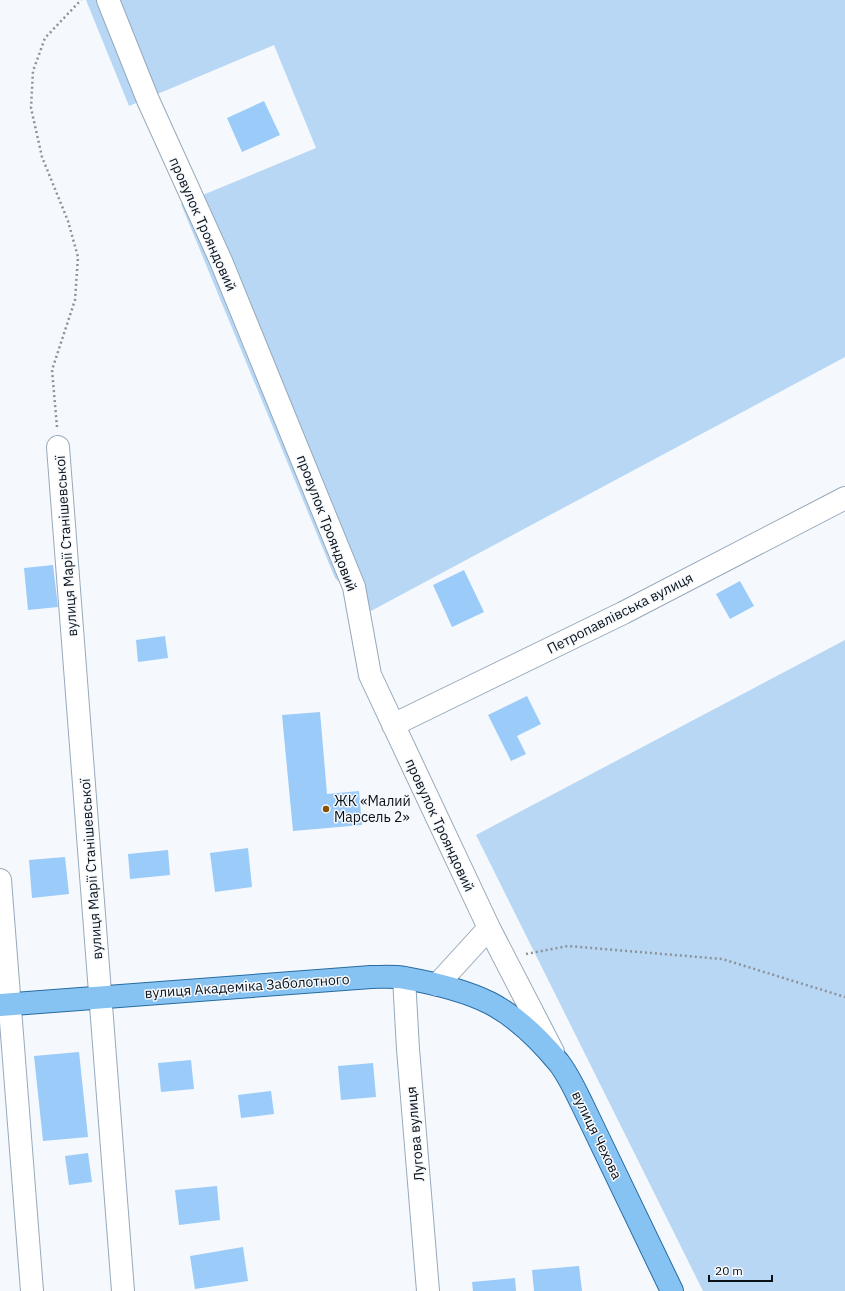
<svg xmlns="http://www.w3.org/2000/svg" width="845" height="1291" font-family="'IBM Plex Sans',sans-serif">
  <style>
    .green { fill: #b7d7f5 }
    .building { fill: #9acbf9 }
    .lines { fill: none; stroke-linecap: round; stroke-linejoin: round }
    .minor-casing { stroke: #96a9bb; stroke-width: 24 }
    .primary-casing { stroke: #266ba1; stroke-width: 24 }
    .path { stroke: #8d9297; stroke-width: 2.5; stroke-dasharray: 2 3; stroke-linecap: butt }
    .minor { stroke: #fff; stroke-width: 22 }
    .primary { stroke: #86c3f3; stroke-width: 22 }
    .poi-dot { fill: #875100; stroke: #f5f9fd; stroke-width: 1.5 }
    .labels { text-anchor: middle; stroke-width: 3; stroke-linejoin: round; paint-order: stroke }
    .street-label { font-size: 14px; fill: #0a1117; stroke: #f5f9fd }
    .poi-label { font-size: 14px; fill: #0a1117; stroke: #f5f9fd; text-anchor: start }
  </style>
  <rect width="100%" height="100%" fill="#f5f9fd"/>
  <path class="green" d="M86 0H845V357L369 612 335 578 181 204 316 148 274 45 129 106Z
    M845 640V1291H703L476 835Z"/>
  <path class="building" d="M264 101 280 135 242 152 227 118Z
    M53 565 58 607 28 610 24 568Z
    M464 570 484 612 452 627 433 585Z
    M740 581 754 606 730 619 716 594Z
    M165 636 168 658 138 662 136 640Z
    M527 696 541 724 517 736 526 754 511 761 488 715Z
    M320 712 327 794 359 791 362 825 293 831 282 715Z
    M248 848 252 887 215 892 210 853Z
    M168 850 170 875 130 879 128 854Z
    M65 857 69 894 32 898 29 860Z
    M79 1052 88 1137 43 1141 34 1056Z
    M191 1060 194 1089 161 1092 158 1063Z
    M373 1063 376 1097 341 1100 338 1066Z
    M271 1091 274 1114 241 1118 238 1095Z
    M88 1153 92 1182 69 1185 65 1156Z
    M217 1186 220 1220 179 1225 175 1190Z
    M243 1247 248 1281 195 1289 190 1256Z
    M579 1266 582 1291H534L532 1270Z
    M515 1278 516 1291H473L472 1282Z"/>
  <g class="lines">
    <g class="minor-casing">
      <path id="minor" d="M108 0 148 100 221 261 354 587 370 675 489 928 553 1052
        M58 447 123 1291
        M393 725 623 613 845 498
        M0 880 32 1291
        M404 978 408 1049 428 1291
        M437 985 489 928"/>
    </g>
    <g class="primary-casing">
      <path id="primary" d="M0 1005 371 977C382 977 394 976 405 978 433 983 464 990 490 1003 517 1017 540 1040 559 1063 569 1076 576 1092 583 1106L672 1291"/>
    </g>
    <path class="path" d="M57 427 52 370 75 300 78 257 68 221 42 157 31 108 33 71 45 38 81 0
      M526 954 568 946 722 959 845 997"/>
    <use href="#minor" class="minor"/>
    <use href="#primary" class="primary"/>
  </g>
  <circle class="poi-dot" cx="326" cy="809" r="4"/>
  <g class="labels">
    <g class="street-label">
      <text transform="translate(203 224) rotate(66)" y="5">провулок Трояндовий</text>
      <text transform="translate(327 523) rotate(69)" y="5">провулок Трояндовий</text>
      <text transform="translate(66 546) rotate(-94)" y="5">вулиця Марії Станішевської</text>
      <text transform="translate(620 613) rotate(-27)" y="5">Петропавлівська вулиця</text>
      <text transform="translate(440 825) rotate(65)" y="5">провулок Трояндовий</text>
      <text transform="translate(91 869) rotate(-94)" y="5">вулиця Марії Станішевської</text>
      <text transform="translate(247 986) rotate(-4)" y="5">вулиця Академіка Заболотного</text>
      <text transform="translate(415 1134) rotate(-95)" y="5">Лугова вулиця</text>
      <text transform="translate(597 1135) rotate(64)" y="5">вулиця Чехова</text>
    </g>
    <g class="poi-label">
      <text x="334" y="806">ЖК «Малий<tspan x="334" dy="16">Марсель 2»</tspan></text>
    </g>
  </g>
  <path d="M709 1275v6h63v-6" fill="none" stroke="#0a1117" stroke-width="2"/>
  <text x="715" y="1275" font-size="12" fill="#0a1117" stroke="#f5f9fd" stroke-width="3" paint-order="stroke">20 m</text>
</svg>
